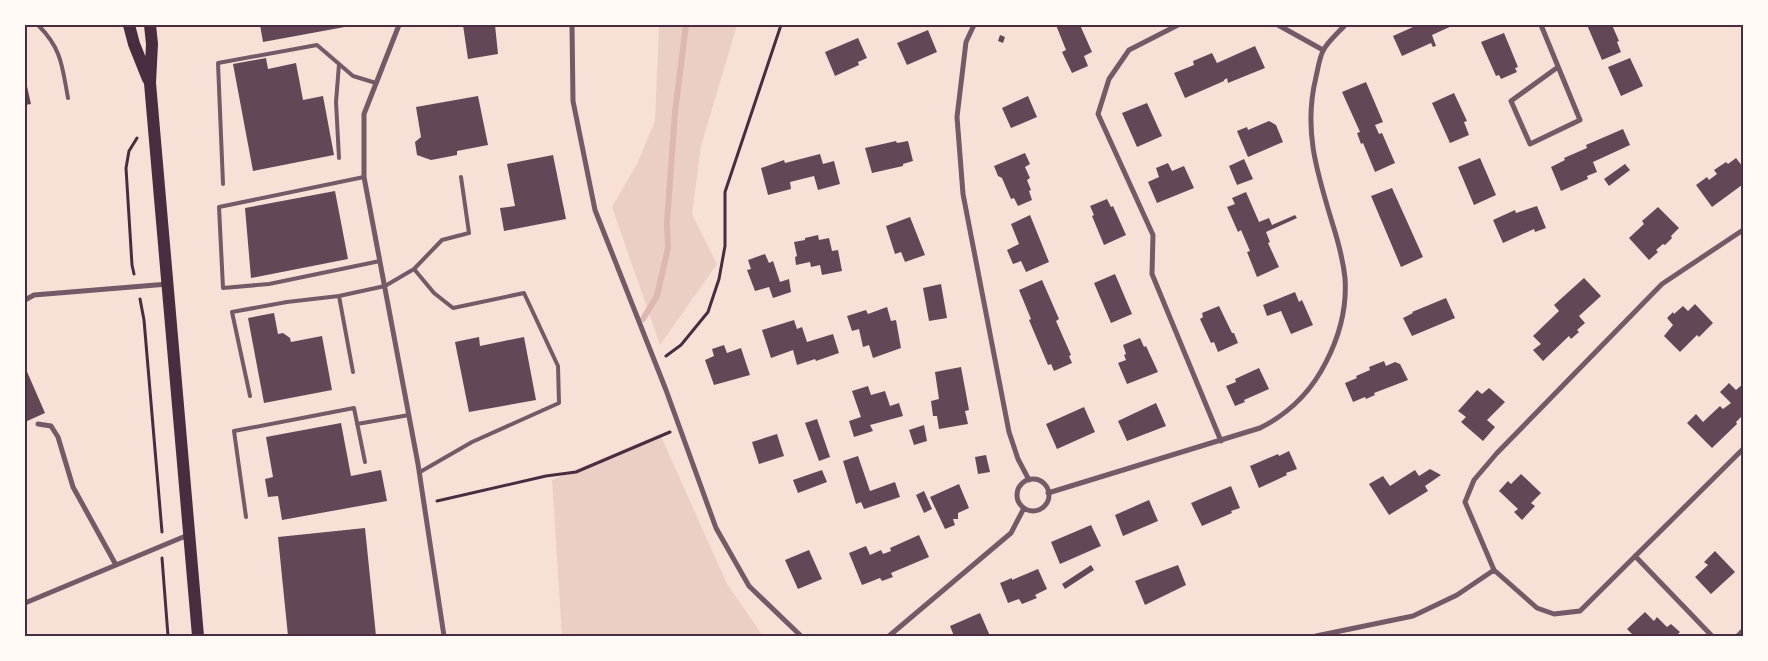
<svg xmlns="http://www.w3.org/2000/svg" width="1768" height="661" font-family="Roboto,sans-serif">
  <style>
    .green { fill: #ebcfc5 }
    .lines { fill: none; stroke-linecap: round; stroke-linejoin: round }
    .stream { stroke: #dcb8b0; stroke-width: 6 }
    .building { fill: #644757 }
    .path { stroke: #4a2c40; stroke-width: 3 }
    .service { stroke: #755966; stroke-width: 4 }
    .minor { stroke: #755966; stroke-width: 5 }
    .primary { stroke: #4a2c40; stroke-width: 12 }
    .neatline { fill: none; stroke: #4a2c40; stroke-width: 2 }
  </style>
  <rect width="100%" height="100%" fill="#f7e1d7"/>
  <path class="green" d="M659 25H737L701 146 692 214 717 264 660 345 612 207 637 164 655 121Z
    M660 434 727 584 763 636H562L552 480Z"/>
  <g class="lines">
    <path class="stream" d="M643 319 657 296 668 248 667 223 675 112 686 25"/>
  </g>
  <path class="building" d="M260 25H350V26L263 42Z
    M463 25H495L498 54 468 59Z
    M1056 25H1080L1092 52 1084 56 1088 66 1072 73 1062 52 1066 50Z
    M1411 25H1454L1432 35 1436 46 1433 47 1431 43 1402 56 1393 36 1413 27Z
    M1587 25H1612L1619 41 1617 42 1621 52 1602 60Z
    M928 30 937 52 907 65 897 43Z
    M1504 33 1518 67 1515 68 1517 72 1501 79 1499 75 1496 76 1481 42Z
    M1000 35 1005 37 1003 43 998 41Z
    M858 38 867 58 858 62 859 65 835 76 825 52Z
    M1255 46 1265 68 1228 83 1227 78 1224 80V81L1185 98 1174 73 1194 65 1193 61 1212 53 1217 63Z
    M266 58 268 69 296 63 303 100 323 96 334 155 253 171 233 64Z
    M1630 58 1643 86 1621 96 1608 67Z
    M26 82 31 104 25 105V83Z
    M1366 82 1383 122 1375 125 1379 134 1382 133 1395 163 1375 172 1363 143 1361 144 1357 133 1360 132 1342 92Z
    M1454 93 1467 121 1464 122 1469 135 1450 143 1432 103Z
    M478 96 488 145 457 151V155L431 160 417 155 415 142 421 137 416 107Z
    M1028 96 1037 117 1011 128 1002 108Z
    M1147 103 1162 136 1137 147 1122 113Z
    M1269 121 1276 125 1283 142 1248 157 1237 131 1247 127 1248 130Z
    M1623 129 1630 145 1593 162 1597 172 1587 176 1588 179 1561 191 1551 167 1565 160 1564 158 1587 148 1586 145Z
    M896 141 897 143 908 141 913 161 903 164V166L872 173 865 148Z
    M1025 153 1030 164 1025 167 1030 178 1027 180 1031 190 1029 191 1032 200 1018 206 1014 198 1011 199 1002 178 998 176 994 166Z
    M820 154 823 164 834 161 840 184 818 190 814 176 790 182 791 189 768 195 761 168 784 160 785 163Z
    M553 155 566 219 504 231 500 208 515 206 507 164Z
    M1480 158 1496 195 1474 205 1458 167Z
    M1736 158 1743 167V187L1742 185 1712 207 1696 185 1707 177 1709 180 1717 174 1714 170 1726 162 1728 164Z
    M1244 159 1253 179 1237 185 1229 166Z
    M1168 163 1172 171 1184 166 1194 188 1157 203 1148 182 1159 177 1156 168Z
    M1625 164 1630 170 1609 186 1604 179Z
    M1392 188 1423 257 1401 267 1371 196Z
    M335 191 348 259 251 278 245 208Z
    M1246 192 1259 222 1269 218 1272 225 1295 215 1297 218 1266 232 1270 242 1268 243 1279 267 1257 277 1247 252 1250 251 1241 230 1238 232 1227 207 1235 204 1232 198Z
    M1107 199 1111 207 1113 206 1126 235 1104 245 1092 216 1094 215 1090 206Z
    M1537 206 1546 228 1535 232 1534 229 1503 243 1493 220 1515 210 1516 213Z
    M1658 207 1679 228 1671 236 1672 238 1665 245 1663 244 1656 250 1658 252 1649 260 1629 238 1644 224 1642 221Z
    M1030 215 1049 262 1026 272 1021 261 1013 264 1007 250 1019 244 1011 224Z
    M910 217 925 255 905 262 901 252 895 254 886 226Z
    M818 235 819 240 829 238 832 251 838 250 842 271 822 275 820 265 811 267 810 262 796 265 795 257 797 256 794 242 805 240V238Z
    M765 254 769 263 773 261 780 282 789 279 791 292 773 298 769 287 755 291 747 270 751 269 748 260Z
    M1115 274 1132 314 1111 323 1094 283Z
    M1584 278 1601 296 1579 316 1585 323 1577 330 1579 332 1571 339 1569 336 1543 361 1533 350 1541 344 1533 336 1559 311 1554 305Z
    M1042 280 1059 319 1056 321 1071 355 1069 356 1072 363 1054 371 1051 364 1048 365 1029 320 1031 319 1019 290Z
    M941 284 947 318 929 321 923 288Z
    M1295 292 1299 302 1302 300 1313 325 1291 334 1281 311 1267 316 1263 305Z
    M1446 298 1455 318 1412 336 1403 318 1413 313 1412 312Z
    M1695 304 1713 323 1699 337 1697 335 1680 352 1664 336 1673 325 1667 318 1673 312 1674 314 1683 306 1688 311Z
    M1219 306 1232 333H1234L1238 343 1218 352 1214 342 1211 343 1200 319 1203 317 1202 313Z
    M887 307 891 321 896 320 901 348 873 358 869 345 863 347 859 329 852 331 847 316 866 310 868 314Z
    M274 313 278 334 283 333 290 338 291 342 322 336 332 390 264 403 248 318Z
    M794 320 797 329 802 327 807 342 833 334 839 353 816 361 815 359 797 365 793 350 771 358 762 330Z
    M479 337 480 346 524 337 536 400 469 412 455 342Z
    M1140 338 1144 347 1146 346 1158 372 1127 384 1118 363 1126 360 1124 355 1126 354 1123 345Z
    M724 345 727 353 741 348 750 375 714 385 705 360 714 356 712 349Z
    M1384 361 1386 366 1395 362 1400 364 1408 380 1374 393 1375 395 1366 399 1365 397 1353 402 1345 383 1357 378 1356 376 1370 370 1369 367Z
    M25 367 45 413 25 422Z
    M961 367 969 410 965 411 968 424 939 429 937 416H933L931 401 939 399 935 372Z
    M1259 368 1269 389 1244 400 1245 402 1235 406 1226 386 1236 382 1235 379Z
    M1729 383 1736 390 1743 384V415L1736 422 1737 424 1712 448 1687 423 1696 414 1703 422 1720 406 1723 409 1731 403 1720 392Z
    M868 386 871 395 885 391 890 406 899 403 903 416 870 425 873 431 854 437 849 421 861 417 852 391Z
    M1489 388 1505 402 1487 420 1495 427 1483 441 1461 422 1466 417 1458 411 1477 390 1482 394Z
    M1156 403 1166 426 1127 441 1118 421Z
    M1084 407 1095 432 1057 449 1046 424Z
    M817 419 830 457 819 461 805 423Z
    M341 423 351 476 381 470 387 501 282 520 278 496 268 497 265 479 273 477 266 437Z
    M924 425 927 441 914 445 909 430Z
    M777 434 784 456 759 464 752 442Z
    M1289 451 1297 469 1286 473 1287 475 1259 488 1250 466 1278 454 1279 456Z
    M986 455 990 472 978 474 975 457Z
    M858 456 870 491 895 482 900 497 864 509 861 502 856 504 843 461Z
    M1430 469 1441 475 1425 486 1428 491 1389 515 1369 484 1383 476 1390 486 1415 470 1419 476Z
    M822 470 827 482 798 493 793 480Z
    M1521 474 1541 493 1531 503 1535 506 1522 520 1514 512 1518 509 1499 491 1508 481 1511 484Z
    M959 484 969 508 958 513V519H953L955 525 945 529 930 497Z
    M1231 486 1240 508 1231 511 1232 513 1202 526 1191 503Z
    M924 491 932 509 924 513 916 495Z
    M1149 500 1158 521 1123 536 1115 515Z
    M1091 525 1101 546 1060 564 1051 542Z
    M365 528 376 636H288L278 537Z
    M919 535 929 557 891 573 893 577 882 581 880 578 862 585 849 553 866 546 870 555 881 550 883 554 891 551 890 548Z
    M809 550 822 579 798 589 785 560Z
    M1715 551 1735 572 1711 594 1695 577 1708 565 1704 562Z
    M1091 565 1094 570 1065 589 1062 584Z
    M1178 565 1186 585 1145 605 1135 581Z
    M1038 569 1047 589 1035 595 1037 598 1022 604 1019 599 1008 603 1000 583 1012 578V580Z
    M1645 612 1654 621 1657 617 1667 627 1671 624 1680 632 1676 636H1634L1627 629Z
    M980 613 990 636H954L950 626Z"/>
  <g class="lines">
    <path class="path" d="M134 274 132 265 126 168 129 151 137 138
      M140 299 144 320 162 532
      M666 356 681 345 708 312 719 279 725 246V192L781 25
      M437 501 546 476 576 472 670 432
      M162 558 168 636"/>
    <path class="service" d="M38 25C62 49 62 66 68 98
      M339 64 336 102 339 158
      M364 177 219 207 223 288 269 284 380 261
      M223 184 218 63 317 45 353 76 376 83
      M414 269 442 240 469 233 461 177
      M353 372 339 296 385 286 414 269 434 293 453 308 524 293 558 366 559 403 472 442 420 472
      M250 396 232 312 287 302 339 296
      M357 424 409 415
      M246 517 234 431 354 408 365 462
      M1737 636 1743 630"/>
    <path class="minor" d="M399 25 364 114V177L418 464 444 636
      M572 25 573 101 595 210 666 390 716 528 749 586 801 636
      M974 25 966 42 957 117 963 194 1009 432 1018 459 1029 480
      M1178 25 1129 50 1109 79 1098 114 1153 235 1152 274 1221 441
      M1278 25 1323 50
      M1541 25 1580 120 1530 144 1511 101 1558 67
      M1743 230 1662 284 1497 453 1474 480 1465 502 1494 570 1537 608 1554 614 1580 611 1743 449
      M25 300 34 295 168 284
      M38 424 51 426 58 437 73 487 116 565
      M1017 495a16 16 0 1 1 32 0a16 16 0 1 1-32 0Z
      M1048 493 1260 428C1290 413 1311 392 1326 362 1339 337 1347 307 1345 278 1343 259 1338 241 1332 222 1317 172 1303 130 1316 77 1318 69 1319 59 1323 51 1327 42 1338 33 1345 25
      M1635 556 1712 636
      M25 603 188 535
      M889 636 1011 533 1024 508
      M1316 636 1413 616 1457 595 1494 570"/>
    <path class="primary" d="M129 25 134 44 148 79
      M150 25 152 44 150 83 198 636"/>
  </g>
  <rect width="1768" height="661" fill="none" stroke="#fffaf5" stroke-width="52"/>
  <rect x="26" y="26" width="1716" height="609" class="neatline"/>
</svg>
